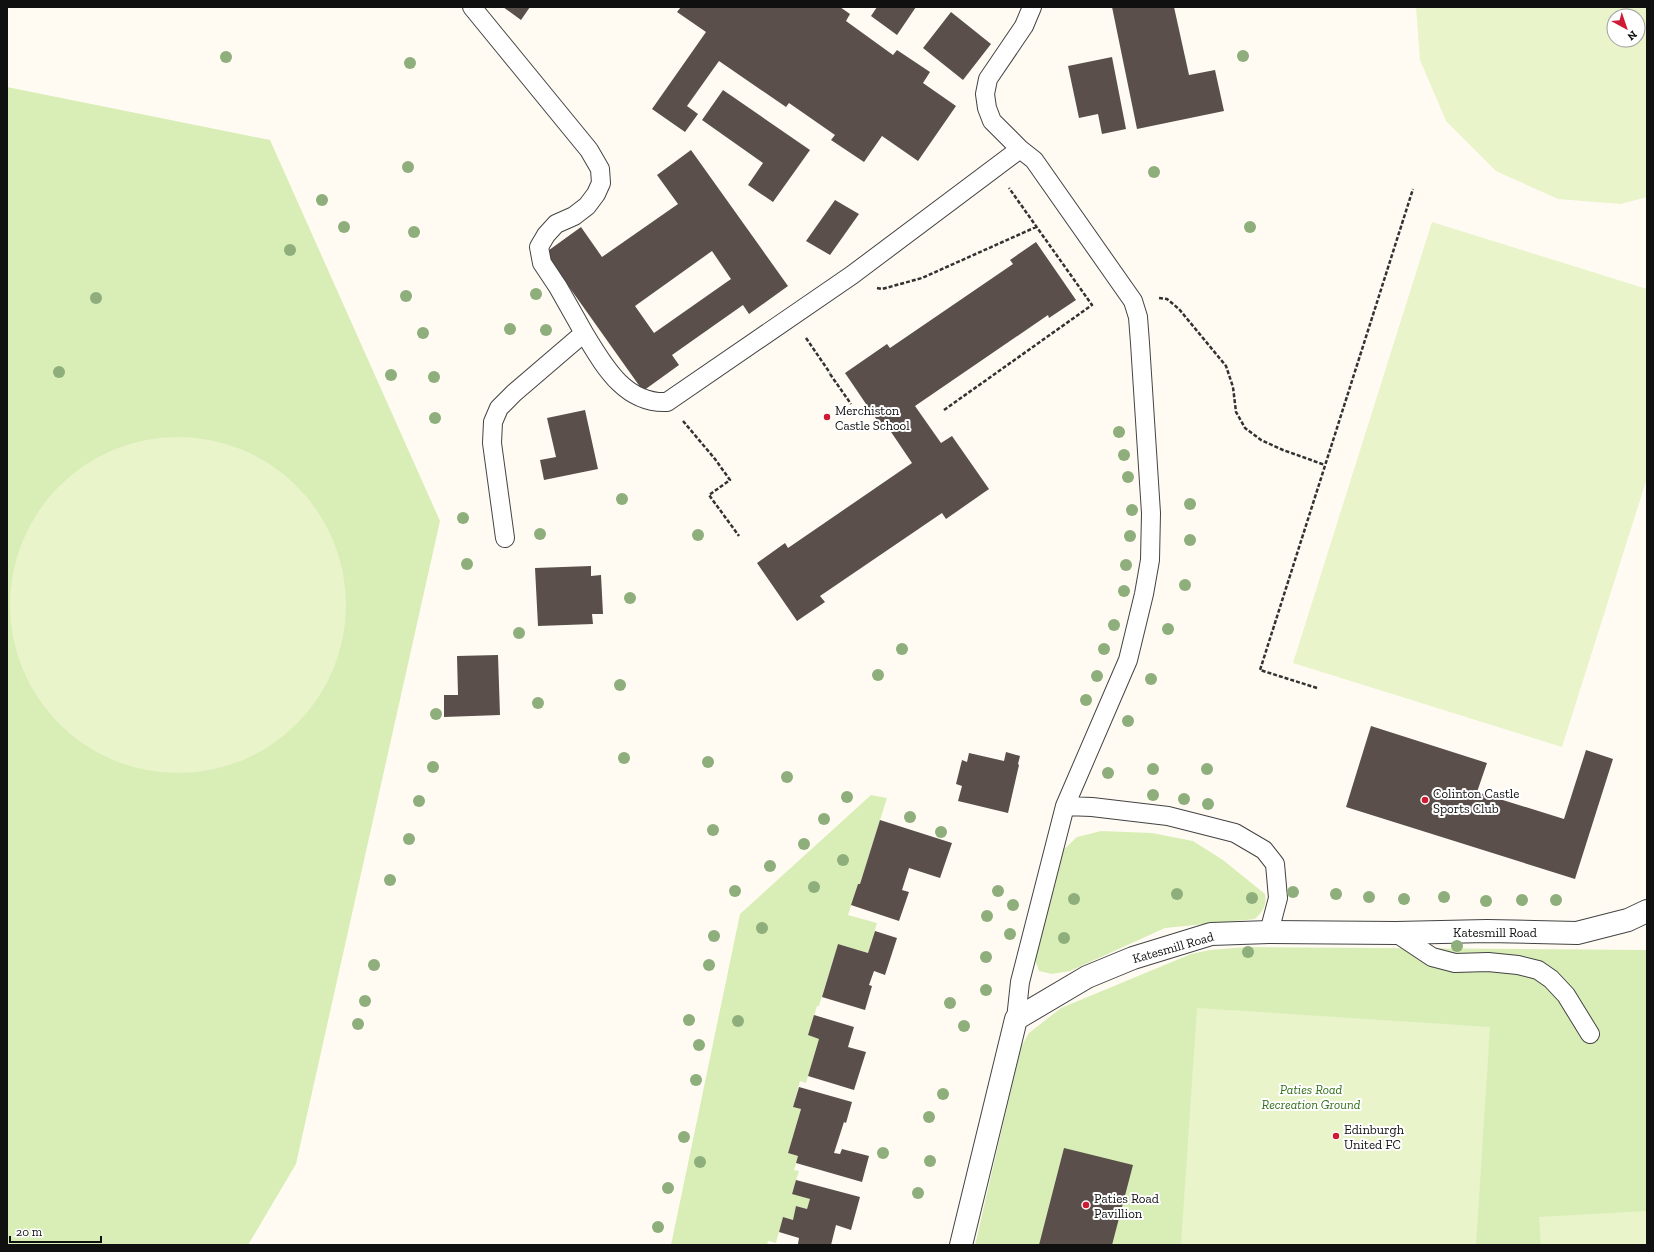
<svg xmlns="http://www.w3.org/2000/svg" width="1654" height="1252" font-family="'Zilla Slab',serif">
  <style>
    .green { fill: #d9eeb7 }
    .pitch { fill: #e9f4ca; fill-rule: evenodd }
    .building { fill: #5a4f4b; fill-rule: evenodd }
    .lines { fill: none; stroke-linecap: round; stroke-linejoin: round }
    .lane-casing { stroke: #434343; stroke-width: 20 }
    .street-casing { stroke: #434343; stroke-width: 24 }
    .path { stroke: #323232; stroke-width: 2.5; stroke-dasharray: 4 2; stroke-linecap: butt }
    .lane { stroke: #fff; stroke-width: 18 }
    .street { stroke: #fff; stroke-width: 22 }
    .tree { fill: #8eae7b }
    .poi-dot { fill: #ce1a32; stroke: #fff; stroke-width: 1.5 }
    .labels { text-anchor: middle; stroke-width: 4; stroke-linejoin: round; paint-order: stroke }
    .poi-label { font-size: 13px; fill: #101010; stroke: #fff; text-anchor: start }
    .street-label { font-size: 13px; fill: #101010; stroke: #fff }
    .park-label { font-size: 13px; font-style: italic; fill: #326f19; stroke: #fff }
  </style>
  <rect width="100%" height="100%" fill="#fffbf2"/>
  <path class="green" d="M7 87 270 140 440 521 296 1164 248 1245H7Z
    M871 795 887 798 860 884H858L848 915 877 923 868 953 838 944 819 1006H817L808 1035 819 1039 806 1083 800 1081 793 1107 801 1109 788 1153 798 1156 794 1170 799 1171 792 1193 810 1199 807 1209 797 1206 793 1220 783 1217 776 1243 768 1241 767 1245H671L740 914Z
    M1101 831 1152 833 1193 841 1223 860 1265 894C1267 906 1263 911 1255 919L1165 928 1070 971 1052 974 1039 971 1034 957 1060 853 1077 837Z
    M1247 947 1647 950V1245H975L1021 1047 1029 1033 1061 1008 1191 954 1210 950Z"/>
  <path class="pitch" d="M1416 7H1647V197L1621 204 1558 199 1496 171 1446 121 1420 60ZM1614 16H1638V40H1614Z
    M1432 222 1647 289V478L1562 747 1293 663Z
    M10 605a168 168 0 1 1 336 0a168 168 0 1 1-336 0Z
    M1197 1008 1490 1027 1476 1245H1181Z
    M1647 1211V1245H1541L1539 1217Z"/>
  <path class="building" d="M503 7H530L521 20Z
    M681 7H840L850 14 846 21 893 55 897 50 930 72 923 83 956 106 918 161 882 136 864 162 831 140 835 135 789 103 786 107 719 61 687 106 698 114 685 132 652 109 706 32 677 12Z
    M877 7H916L897 35 871 16Z
    M1112 7H1174L1189 75 1215 70 1224 111 1137 129Z
    M951 12 991 44 963 80 923 48Z
    M1112 57 1126 129 1102 134 1098 114 1079 118 1068 66Z
    M723 90 810 150 773 202 748 185 763 163 702 120Z
    M691 150 788 286 749 314 743 305 672 355 679 365 643 391 545 253 581 227 602 257 678 204 657 175ZM712 251 731 279 654 333 635 306Z
    M835 200 859 214 830 255 806 241Z
    M1036 242 1076 300 1049 318 1048 315 915 406 941 443 952 436 989 489 946 519 942 513 820 596 825 602 797 621 757 563 785 543 788 548 912 463 887 426 883 429 845 373 887 344 890 348 1013 264 1010 260Z
    M585 410 598 469 544 480 540 460 556 457 547 418Z
    M591 566V576L601 575 603 614H592L593 624 538 626 535 568Z
    M498 655 500 715 444 717V695H458L457 656Z
    M1371 726 1487 763 1477 792 1564 819 1586 750 1613 759 1575 879 1346 807Z
    M1006 752 1020 756 1018 764 1019 765 1008 813 958 801 962 786 956 784 962 760 967 762 969 753 1004 761Z
    M880 820 952 843 940 878 909 868 902 890 909 892 899 921 851 905 858 884H860Z
    M875 931 897 938 885 975 874 971 869 985 872 986 865 1010 822 997 838 944 868 953Z
    M814 1015 854 1027 848 1047 866 1052 854 1090 808 1076 819 1039 808 1035Z
    M799 1087 852 1102 846 1123 844 1122 834 1153 840 1154 842 1149 869 1156 862 1182 796 1163 798 1156 788 1153 801 1109 793 1107Z
    M1064 1148 1133 1165 1112 1245H1039Z
    M796 1180 860 1197 851 1230 836 1225 831 1245H803L798 1244 799 1238 779 1232 783 1217 793 1220 796 1206 807 1209 810 1199 792 1194Z"/>
  <g class="lines">
    <g class="lane-casing">
      <path id="lane" d="M472 7 589 150 600 169 601 183 596 194 587 206 574 216 556 224 546 235 539 247 542 263 558 287 584 333
        M1020 149 992 121 987 108 985 94 988 79 1024 26 1032 7
        M505 538 492 443 493 422 499 408 514 393 584 333C603 364 624 404 667 402L852 275 1020 149 1034 160 1133 301 1138 317 1140 343 1151 513 1150 560 1144 594 1128 660 1065 806 1020 982 1016 1019
        M1065 806 1092 807 1168 816 1235 833 1264 850 1275 864 1278 898 1269 932
        M1396 933 1432 957 1455 963 1488 962 1518 965 1538 970 1551 979 1566 995 1590 1034"/>
    </g>
    <g class="street-casing">
      <path id="street" d="M961 1245 1016 1019 1087 977 1133 958 1211 934 1269 932 1396 933 1487 931 1577 933 1628 920 1647 911"/>
    </g>
    <path class="path" d="M877 288 882 289 922 278 1036 227
      M1159 298 1167 299 1179 309 1226 366 1233 387 1236 412 1245 428 1261 440 1283 450 1325 465
      M806 338 830 373
      M830 374 851 404
      M944 410 1092 305 1009 188
      M683 421 715 459 730 480 709 495 739 536
      M1317 688 1260 670 1413 189"/>
    <use href="#lane" class="lane"/>
    <use href="#street" class="street"/>
  </g>
  <g class="tree">
    <circle cx="1243" cy="56" r="6"/>
    <circle cx="226" cy="57" r="6"/>
    <circle cx="410" cy="63" r="6"/>
    <circle cx="408" cy="167" r="6"/>
    <circle cx="1154" cy="172" r="6"/>
    <circle cx="322" cy="200" r="6"/>
    <circle cx="344" cy="227" r="6"/>
    <circle cx="1250" cy="227" r="6"/>
    <circle cx="414" cy="232" r="6"/>
    <circle cx="290" cy="250" r="6"/>
    <circle cx="536" cy="294" r="6"/>
    <circle cx="406" cy="296" r="6"/>
    <circle cx="96" cy="298" r="6"/>
    <circle cx="510" cy="329" r="6"/>
    <circle cx="546" cy="330" r="6"/>
    <circle cx="423" cy="333" r="6"/>
    <circle cx="59" cy="372" r="6"/>
    <circle cx="391" cy="375" r="6"/>
    <circle cx="434" cy="377" r="6"/>
    <circle cx="435" cy="418" r="6"/>
    <circle cx="1119" cy="432" r="6"/>
    <circle cx="1124" cy="455" r="6"/>
    <circle cx="1128" cy="477" r="6"/>
    <circle cx="622" cy="499" r="6"/>
    <circle cx="1190" cy="504" r="6"/>
    <circle cx="1132" cy="510" r="6"/>
    <circle cx="463" cy="518" r="6"/>
    <circle cx="540" cy="534" r="6"/>
    <circle cx="698" cy="535" r="6"/>
    <circle cx="1130" cy="536" r="6"/>
    <circle cx="1190" cy="540" r="6"/>
    <circle cx="467" cy="564" r="6"/>
    <circle cx="1126" cy="565" r="6"/>
    <circle cx="1185" cy="585" r="6"/>
    <circle cx="1124" cy="591" r="6"/>
    <circle cx="630" cy="598" r="6"/>
    <circle cx="1114" cy="625" r="6"/>
    <circle cx="1168" cy="629" r="6"/>
    <circle cx="519" cy="633" r="6"/>
    <circle cx="902" cy="649" r="6"/>
    <circle cx="1104" cy="649" r="6"/>
    <circle cx="878" cy="675" r="6"/>
    <circle cx="1097" cy="676" r="6"/>
    <circle cx="1151" cy="679" r="6"/>
    <circle cx="620" cy="685" r="6"/>
    <circle cx="1086" cy="700" r="6"/>
    <circle cx="538" cy="703" r="6"/>
    <circle cx="436" cy="714" r="6"/>
    <circle cx="1128" cy="721" r="6"/>
    <circle cx="624" cy="758" r="6"/>
    <circle cx="708" cy="762" r="6"/>
    <circle cx="433" cy="767" r="6"/>
    <circle cx="1153" cy="769" r="6"/>
    <circle cx="1207" cy="769" r="6"/>
    <circle cx="1108" cy="773" r="6"/>
    <circle cx="787" cy="777" r="6"/>
    <circle cx="1153" cy="795" r="6"/>
    <circle cx="847" cy="797" r="6"/>
    <circle cx="1184" cy="799" r="6"/>
    <circle cx="419" cy="801" r="6"/>
    <circle cx="1208" cy="804" r="6"/>
    <circle cx="910" cy="817" r="6"/>
    <circle cx="824" cy="819" r="6"/>
    <circle cx="713" cy="830" r="6"/>
    <circle cx="941" cy="832" r="6"/>
    <circle cx="409" cy="839" r="6"/>
    <circle cx="804" cy="844" r="6"/>
    <circle cx="843" cy="860" r="6"/>
    <circle cx="770" cy="866" r="6"/>
    <circle cx="390" cy="880" r="6"/>
    <circle cx="814" cy="887" r="6"/>
    <circle cx="735" cy="891" r="6"/>
    <circle cx="998" cy="891" r="6"/>
    <circle cx="1293" cy="892" r="6"/>
    <circle cx="1177" cy="894" r="6"/>
    <circle cx="1336" cy="894" r="6"/>
    <circle cx="1369" cy="897" r="6"/>
    <circle cx="1444" cy="897" r="6"/>
    <circle cx="1252" cy="898" r="6"/>
    <circle cx="1074" cy="899" r="6"/>
    <circle cx="1404" cy="899" r="6"/>
    <circle cx="1522" cy="900" r="6"/>
    <circle cx="1556" cy="900" r="6"/>
    <circle cx="1486" cy="901" r="6"/>
    <circle cx="1013" cy="905" r="6"/>
    <circle cx="987" cy="916" r="6"/>
    <circle cx="762" cy="928" r="6"/>
    <circle cx="1010" cy="934" r="6"/>
    <circle cx="714" cy="936" r="6"/>
    <circle cx="1064" cy="938" r="6"/>
    <circle cx="1457" cy="946" r="6"/>
    <circle cx="1248" cy="952" r="6"/>
    <circle cx="986" cy="957" r="6"/>
    <circle cx="374" cy="965" r="6"/>
    <circle cx="709" cy="965" r="6"/>
    <circle cx="986" cy="990" r="6"/>
    <circle cx="365" cy="1001" r="6"/>
    <circle cx="950" cy="1003" r="6"/>
    <circle cx="689" cy="1020" r="6"/>
    <circle cx="738" cy="1021" r="6"/>
    <circle cx="358" cy="1024" r="6"/>
    <circle cx="964" cy="1026" r="6"/>
    <circle cx="699" cy="1045" r="6"/>
    <circle cx="696" cy="1080" r="6"/>
    <circle cx="943" cy="1094" r="6"/>
    <circle cx="929" cy="1117" r="6"/>
    <circle cx="684" cy="1137" r="6"/>
    <circle cx="883" cy="1153" r="6"/>
    <circle cx="930" cy="1161" r="6"/>
    <circle cx="700" cy="1162" r="6"/>
    <circle cx="668" cy="1188" r="6"/>
    <circle cx="918" cy="1193" r="6"/>
    <circle cx="658" cy="1227" r="6"/>
  </g>
  <g class="poi-dot">
    <circle cx="827" cy="417" r="4"/>
    <circle cx="1425" cy="800" r="4"/>
    <circle cx="1336" cy="1136" r="4"/>
    <circle cx="1086" cy="1205" r="4"/>
  </g>
  <g class="labels">
    <g class="poi-label">
      <text x="835" y="415">Merchiston<tspan x="835" dy="15">Castle School</tspan></text>
      <text x="1433" y="798">Colinton Castle<tspan x="1433" dy="15">Sports Club</tspan></text>
      <text x="1344" y="1134">Edinburgh<tspan x="1344" dy="15">United FC</tspan></text>
      <text x="1094" y="1203">Paties Road<tspan x="1094" dy="15">Pavillion</tspan></text>
    </g>
    <g class="street-label">
      <text x="1495" y="937">Katesmill Road</text>
      <text transform="translate(1173 947) rotate(-16)" y="5">Katesmill Road</text>
    </g>
    <g class="park-label">
      <text x="1311" y="1094">Paties Road<tspan x="1311" dy="15">Recreation Ground</tspan></text>
    </g>
  </g>
  <rect width="1654" height="1252" fill="none" stroke="#101010" stroke-width="16"/>
  <g transform="translate(1626 28) rotate(140)"><circle r="19" fill="#ffffff" stroke="#9f9f9f"/>
  <path d="M0-3L7 15L0 10L-7 15Z" fill="#ce1a32"/>
  <text y="-6" font-size="11" font-weight="bold" text-anchor="middle" fill="#101010">N</text>
  </g>
  <path d="M10 1236v6h91v-6" fill="none" stroke="#101010" stroke-width="2"/>
  <text x="16" y="1236" font-size="12" fill="#101010" stroke="#ffffff" stroke-width="3" paint-order="stroke">20 m</text>
</svg>
